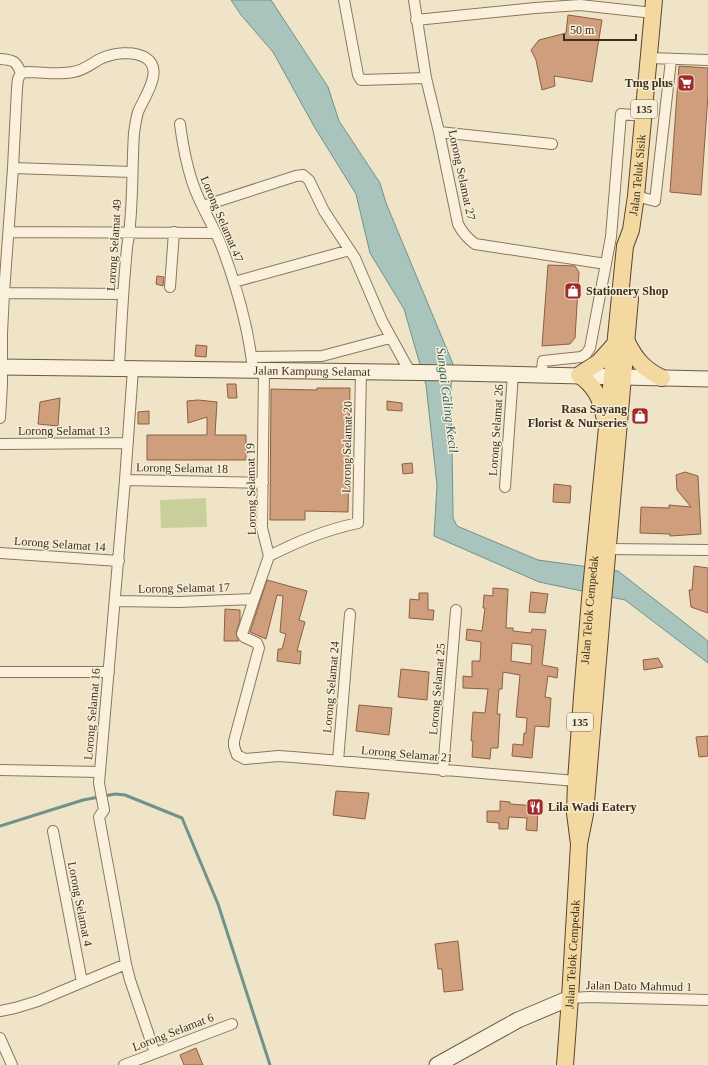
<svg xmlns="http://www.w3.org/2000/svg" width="708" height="1065" font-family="'Times New Roman',serif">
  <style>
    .green { fill: #c9cf9b }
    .water { fill: #a9c4bc; stroke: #6f938a }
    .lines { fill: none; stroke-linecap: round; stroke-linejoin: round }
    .stream { stroke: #6f938a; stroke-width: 3 }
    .building { fill: #cf9f7d; stroke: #8d5f41; fill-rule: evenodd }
    .street-casing { stroke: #8d765c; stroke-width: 12 }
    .secondary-casing { stroke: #6f573f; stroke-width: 17 }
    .primary-casing { stroke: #5b4430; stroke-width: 18 }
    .street { stroke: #faf1dc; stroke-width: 10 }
    .secondary { stroke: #faf1dc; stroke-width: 15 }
    .primary { stroke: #f3d9a0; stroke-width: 16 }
    .labels { text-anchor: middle; stroke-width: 3; stroke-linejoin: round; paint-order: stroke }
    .shield { fill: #f7eed8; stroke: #756857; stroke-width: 1 }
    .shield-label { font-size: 11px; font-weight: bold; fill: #3d2e20 }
    .poi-label { font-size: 12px; font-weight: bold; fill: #3d2e20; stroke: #f7eed8; text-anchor: end }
    .street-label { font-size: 12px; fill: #3d2e20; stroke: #f7eed8 }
    .water-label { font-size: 13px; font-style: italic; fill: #2f5d5a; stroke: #f7eed8 }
  </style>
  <rect width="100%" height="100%" fill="#f0e4c8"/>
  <path class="green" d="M206 498 207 527 161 528 160 500Z"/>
  <path class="water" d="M231 0H271L328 87 339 121 380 183 386 203 453 364 451 385 453 510V518L457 526 538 560 618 571 708 641V663L625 600 539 582 434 536 437 485 426 385 404 309 370 253 356 194 315 128 273 52 241 15Z"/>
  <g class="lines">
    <path class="stream" d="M0 826 83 800 115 794 125 795 182 818 218 904 270 1065"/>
  </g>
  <path class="building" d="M568 15 602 20 592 82 554 76 555 86 542 90 536 60 531 50 539 40 566 33Z
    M679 66 708 68V95L701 195 670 192Z
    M548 265 575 266 579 272 575 338 570 344 542 346Z
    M157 276 164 277 163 286 156 284Z
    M196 345 207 346 206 357 195 356Z
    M227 384H236L237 398H228Z
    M317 388H350L348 512 305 511V520H270L271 389 317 390Z
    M60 398 58 426 38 424 40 402Z
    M198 400 217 402 215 435H246V460H147V435H207V417L188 423 187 401Z
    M387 401 402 403V411L387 410Z
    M149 411V424H138V412Z
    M412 463 413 473 403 474 402 464Z
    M685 472 698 476 701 534 670 536V534L640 533 641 507 669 508V505L691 507 677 490 676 475Z
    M554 484 571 486 570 503 553 502Z
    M694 566 708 568V613L691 607 689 590H692Z
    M267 580 307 591 299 620 305 622 297 651H301L300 664 277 661 278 649H282L286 634 280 632 283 596 277 595 266 639 250 632Z
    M493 588 508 589 506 628H513V631L531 633 532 629 546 630 542 665 558 668 557 678 548 676 545 697 551 698 549 727 535 726 532 758 512 756 513 744 523 745 524 733H526L527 718 516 717 520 675 503 672 502 689H499L497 714H500L498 748H491L490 759 472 757 473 741H471L473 712 485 713 488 689 463 688V676L472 677V661H480L481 642 466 640 467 629 482 631 485 608H483L484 595 493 596ZM512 643 532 645 531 664 511 661Z
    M531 592 548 594 545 613 529 612Z
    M419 593H428V610H434L433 620 409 618 410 599 419 600Z
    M225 609 240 610V620L236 634 239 641H224Z
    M658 658 663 667 644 670 643 660Z
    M401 669 429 672 427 700 398 697Z
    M359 705 392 708 389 735 356 731Z
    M708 736V756L699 757 696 737Z
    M336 791 369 793 365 819 333 815Z
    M500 801 510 802V804L538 806 537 831 526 830 527 818 509 817 508 829H499V823L487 822V811H500Z
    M458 941 463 990 444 992 442 969H438L435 944Z
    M196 1048 203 1065H184L180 1055Z"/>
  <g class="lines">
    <g class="street-casing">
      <path id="street" d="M344 0 358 75 361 80 426 78
        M414 0 426 78 439 132 458 224C462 232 467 238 475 244L606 264
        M416 20 535 8 580 5 653 13
        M649 58 708 60
        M0 59C14 60 16 61 21 73
        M21 73 28 72C43 72 58 75 73 72 85 70 89 65 100 59 112 53 134 50 146 58 165 70 143 99 138 112 136 119 135 126 134 133 132 163 133 194 130 224 130 232 128 240 127 248 123 288 121 328 119 368
        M180 124C183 147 187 170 196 192 204 212 216 230 223 250 237 288 249 330 253 371
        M439 132 552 144
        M13 168 132 172
        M636 196 655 201 671 60
        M203 206 296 176 303 175 309 180 324 211 355 258 382 321 410 372
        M9 232 216 233
        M234 282 350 250
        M170 287 174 232
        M4 293 123 294
        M252 357 322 356 390 338
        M133 369 125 480 99 783 104 810 99 817 126 964 130 980 155 1053
        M264 371 262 528 269 556 242 634 244 637 257 643 259 648 234 741V746L237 755 245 759 278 756 293 757 576 781
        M541 376 543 361 581 357 586 354 590 348 611 237 621 114 644 116
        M0 418 2 385V333L4 293 13 168 17 88 18 79 21 73
        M0 444 128 443
        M125 480 263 483
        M505 487 513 374
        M608 549 708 550
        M0 553 119 561
        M269 556C299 541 325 530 358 523L361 372
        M115 601 179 602 253 599
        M0 672H109
        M338 761 350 614
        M0 770 100 772
        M443 771 456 610
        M53 831 82 982
        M570 998 590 997 708 1000
        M0 1011 15 1008 38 1001 126 964
        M0 1038 12 1065
        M124 1065 232 1024"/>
    </g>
    <g class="secondary-casing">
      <g id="secondary">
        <path id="s1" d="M0 367 456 373 708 379"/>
        <path d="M437 1065 518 1020 570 998"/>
      </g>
    </g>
    <g class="primary-casing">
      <g id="primary">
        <path d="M627 342C636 360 644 369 662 378"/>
        <path d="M604 416C601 398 594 385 579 375L599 362 615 344"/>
        <path id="s2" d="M579 844 575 813 576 781 582 697 590 599 625 246 631 230 636 196 654 0"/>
        <path id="s3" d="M565 1065 570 998 579 844 585 814 603 601 630 299"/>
      </g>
    </g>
    <use href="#street" class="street"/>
    <use href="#secondary" class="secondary"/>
    <use href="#primary" class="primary"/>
  </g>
  <defs>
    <g id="supermarket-square" transform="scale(0.9)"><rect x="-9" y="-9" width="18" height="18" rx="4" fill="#9e2a2b" stroke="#f7eed8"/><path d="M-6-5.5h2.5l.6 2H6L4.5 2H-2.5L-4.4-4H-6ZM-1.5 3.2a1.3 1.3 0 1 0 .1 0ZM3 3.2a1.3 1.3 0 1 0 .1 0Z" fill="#fff"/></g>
    <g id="shop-square" transform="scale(0.9)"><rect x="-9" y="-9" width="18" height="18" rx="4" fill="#9e2a2b" stroke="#f7eed8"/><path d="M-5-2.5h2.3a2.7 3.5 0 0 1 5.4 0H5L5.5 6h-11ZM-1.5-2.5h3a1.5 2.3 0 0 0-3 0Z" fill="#fff"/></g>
    <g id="restaurant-square" transform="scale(0.9)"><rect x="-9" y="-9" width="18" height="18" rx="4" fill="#9e2a2b" stroke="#f7eed8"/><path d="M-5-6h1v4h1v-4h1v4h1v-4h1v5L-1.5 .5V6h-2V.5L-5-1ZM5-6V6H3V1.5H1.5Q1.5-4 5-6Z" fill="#fff"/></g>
  </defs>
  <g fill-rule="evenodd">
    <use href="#supermarket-square" x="686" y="83"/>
    <use href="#shop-square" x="573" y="291"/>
    <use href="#shop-square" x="640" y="416"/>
    <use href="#restaurant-square" x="535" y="807"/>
  </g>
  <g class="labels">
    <g class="shield">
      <rect x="631" y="100" width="26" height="18" rx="3"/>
      <rect x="567" y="713" width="26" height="18" rx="3"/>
    </g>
    <g class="shield-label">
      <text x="644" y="113">135</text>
      <text x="580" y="726">135</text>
    </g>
    <g class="poi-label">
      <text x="673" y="87">Tmg plus</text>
      <text x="586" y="295" text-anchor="start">Stationery Shop</text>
      <text x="627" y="413">Rasa Sayang<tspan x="627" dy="14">Florist &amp; Nurseries</tspan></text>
      <text x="548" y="811" text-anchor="start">Lila Wadi Eatery</text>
    </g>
    <g class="street-label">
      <text transform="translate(462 175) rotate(78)" y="4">Lorong Selamat 27</text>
      <text dy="4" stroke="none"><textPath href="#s2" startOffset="673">Jalan Teluk Sisik</textPath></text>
      <text transform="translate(222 219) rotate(67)" y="4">Lorong Selamat 47</text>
      <text transform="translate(114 245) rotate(-86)" y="4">Lorong Selamat 49</text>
      <text dy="4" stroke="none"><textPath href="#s1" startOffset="312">Jalan Kampung Selamat</textPath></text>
      <text transform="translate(496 430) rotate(-86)" y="4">Lorong Selamat 26</text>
      <text x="64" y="435">Lorong Selamat 13</text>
      <text transform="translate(347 447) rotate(-89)" y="4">Lorong Selamat 20</text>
      <text transform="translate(182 468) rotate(1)" y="4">Lorong Selamat 18</text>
      <text transform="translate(251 489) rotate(-91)" y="4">Lorong Selamat 19</text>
      <text transform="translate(60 544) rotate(4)" y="4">Lorong Selamat 14</text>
      <text transform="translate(184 588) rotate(-1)" y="4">Lorong Selamat 17</text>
      <text dy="4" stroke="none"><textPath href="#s2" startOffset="235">Jalan Telok Cempedak</textPath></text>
      <text transform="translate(331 687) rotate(-85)" y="4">Lorong Selamat 24</text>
      <text transform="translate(437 689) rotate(-85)" y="4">Lorong Selamat 25</text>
      <text transform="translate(92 714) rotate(-85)" y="4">Lorong Selamat 16</text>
      <text transform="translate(407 754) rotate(5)" y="4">Lorong Selamat 21</text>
      <text transform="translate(80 904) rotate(79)" y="4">Lorong Selamat 4</text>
      <text dy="4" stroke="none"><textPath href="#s3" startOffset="111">Jalan Telok Cempedak</textPath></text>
      <text transform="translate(639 986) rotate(1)" y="4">Jalan Dato Mahmud 1</text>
      <text transform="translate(173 1032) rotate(-21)" y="4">Lorong Selamat 6</text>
    </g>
    <g class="water-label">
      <text transform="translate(448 400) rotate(83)" y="5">Sungai Galing Kecil</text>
    </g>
  </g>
  <path d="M564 34v6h72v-6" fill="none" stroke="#3d2e20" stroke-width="2"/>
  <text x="570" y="34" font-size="12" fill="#3d2e20" stroke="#f7eed8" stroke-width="3" paint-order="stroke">50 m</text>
</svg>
